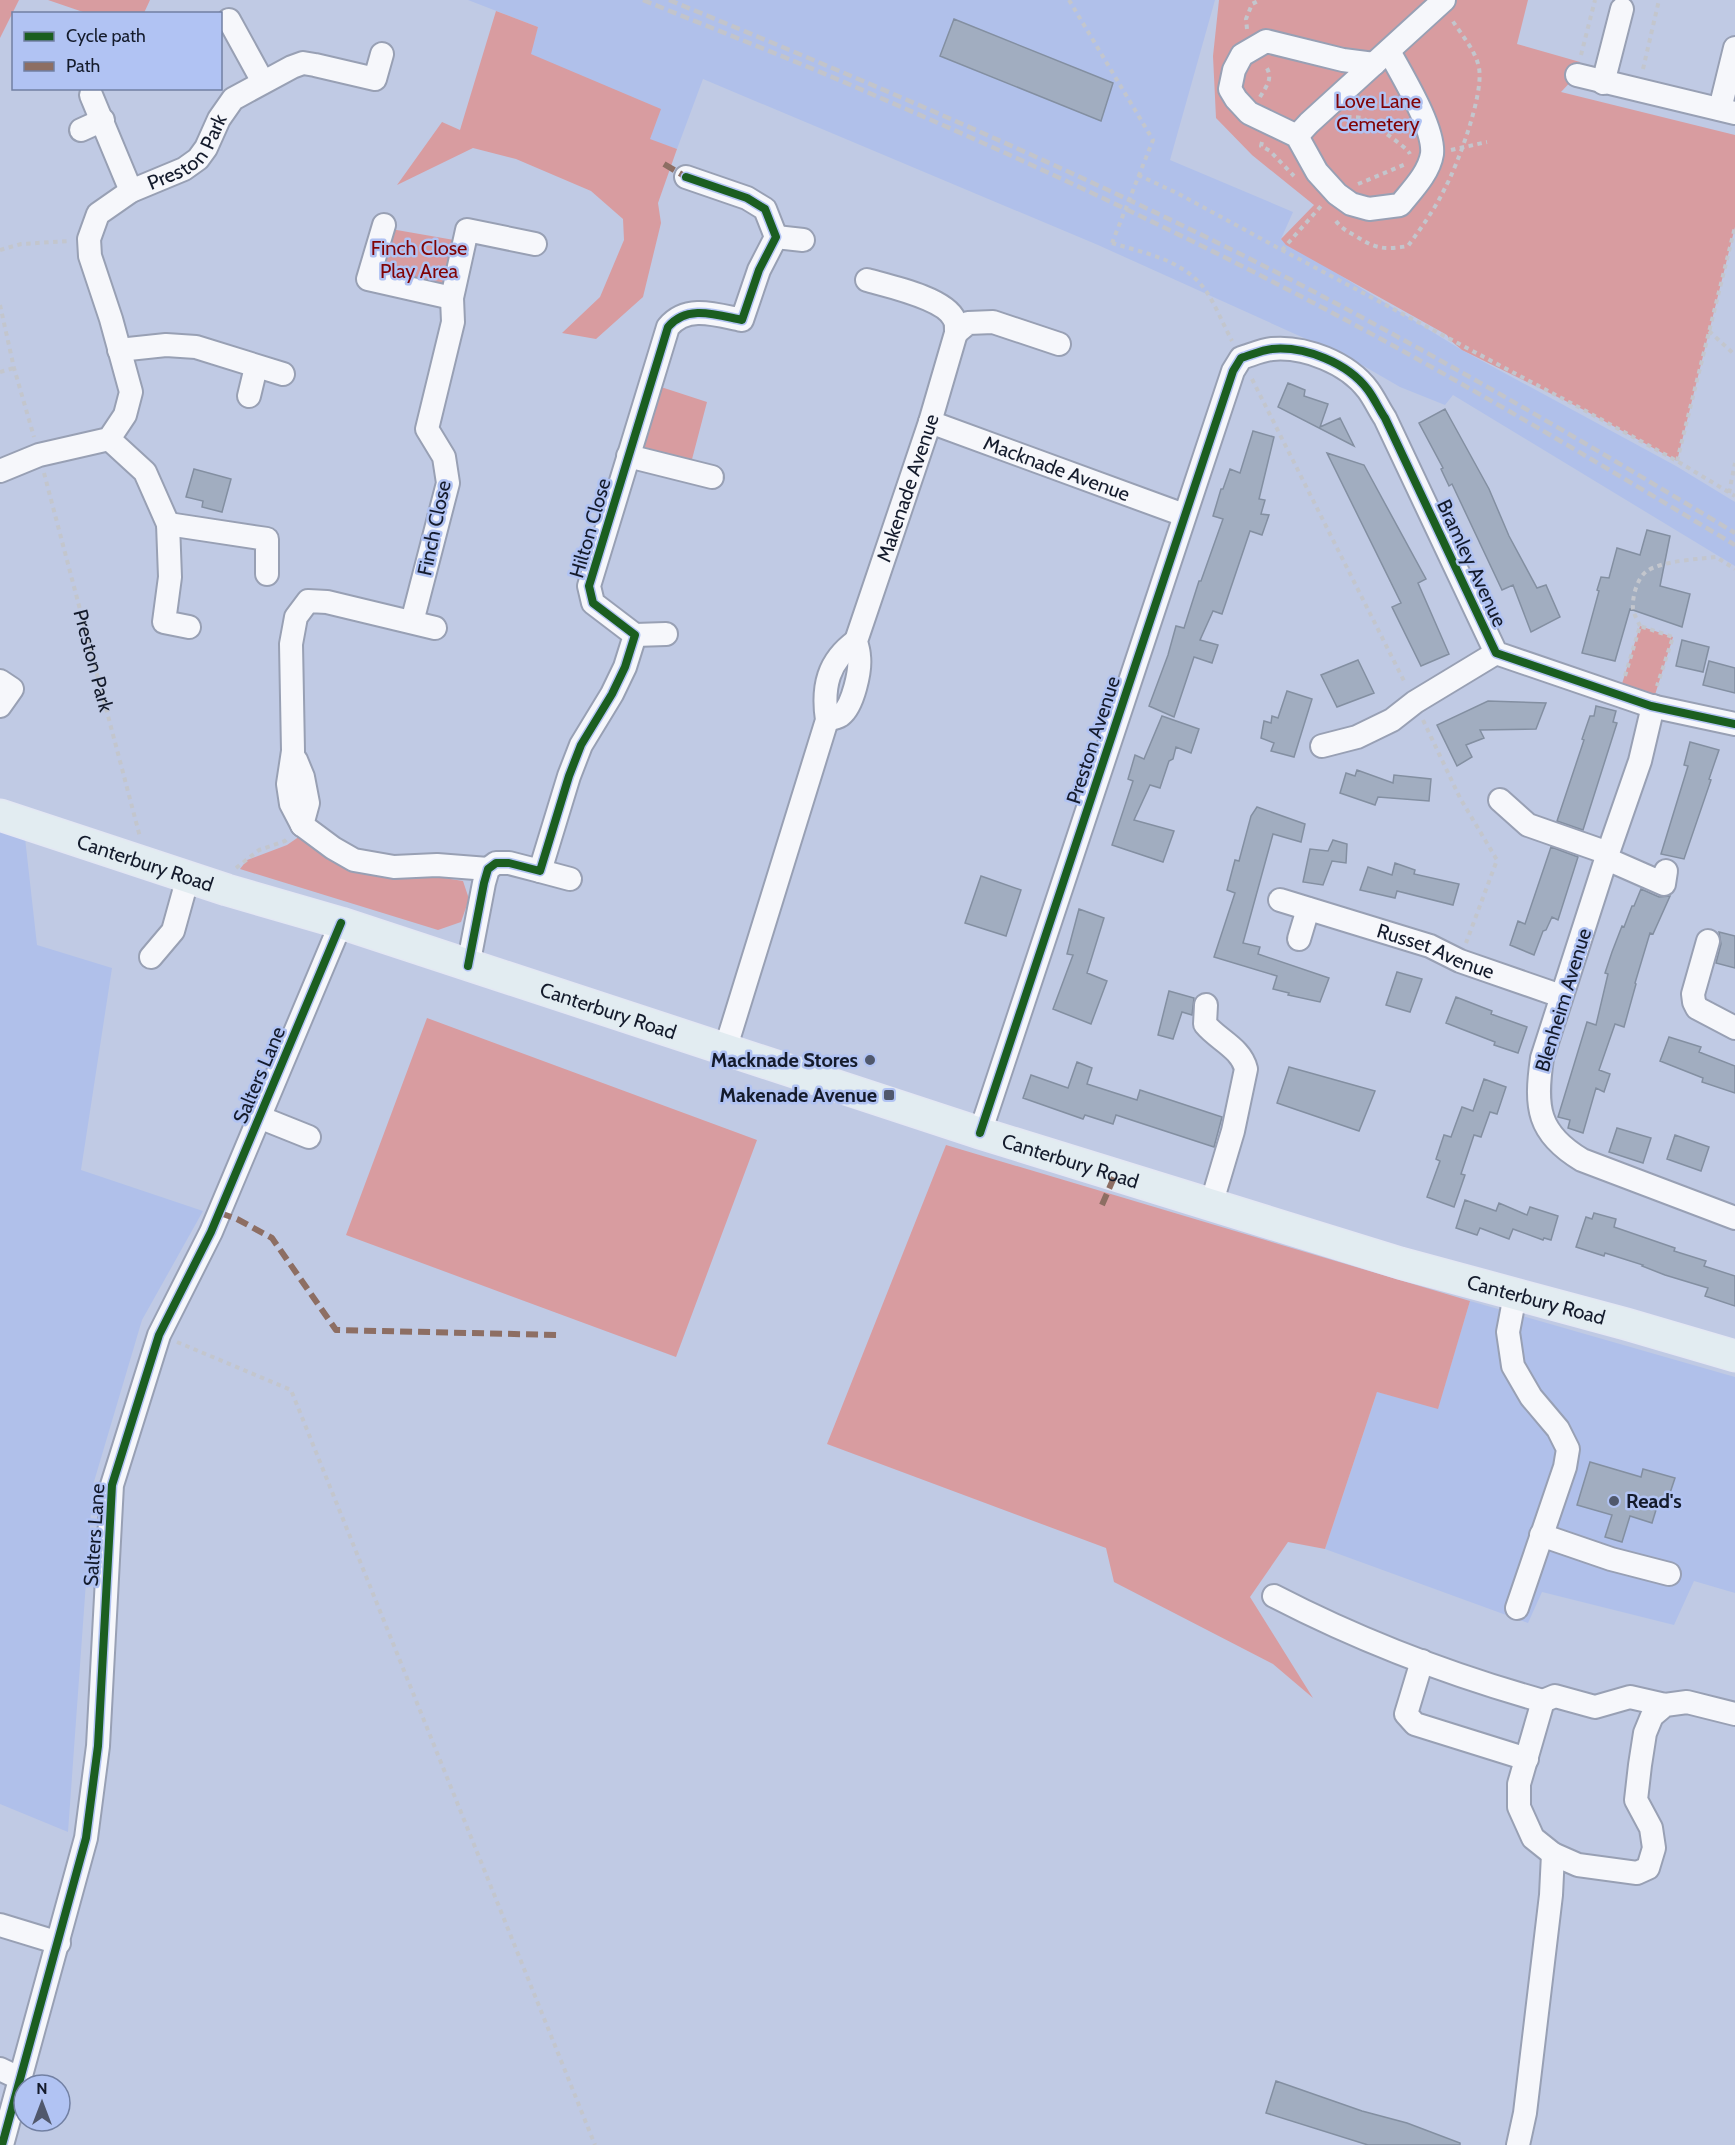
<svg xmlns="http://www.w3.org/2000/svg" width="1735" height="2145" font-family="Cabin,sans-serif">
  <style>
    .built { fill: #b0c0ea }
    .green { fill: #d89ca0 }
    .building { fill: #a1adc0; stroke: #838fa1; stroke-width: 1.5 }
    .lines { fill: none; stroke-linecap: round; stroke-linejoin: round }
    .minor-casing { stroke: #98a0b4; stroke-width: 26 }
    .major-casing { stroke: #e3e7f3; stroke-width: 33 }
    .path { stroke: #c3c6cd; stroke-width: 4; stroke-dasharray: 4.5 4.5; stroke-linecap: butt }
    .minor { stroke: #f6f7fb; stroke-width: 22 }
    .major { stroke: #e2ecf1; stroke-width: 30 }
    .rail { stroke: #c2c4cb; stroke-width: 4.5; stroke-dasharray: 9 4.5; stroke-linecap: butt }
    .path-bridge { stroke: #c3c6cd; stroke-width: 4; stroke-dasharray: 4.5 4.5; stroke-linecap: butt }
    .quiet { stroke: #8d6e63; stroke-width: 6; stroke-dasharray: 12 6; stroke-linecap: butt }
    .cycleway-casing { stroke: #b1c3f3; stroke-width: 11 }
    .cycleway { stroke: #1b5e20; stroke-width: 8 }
    .poi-dot { fill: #50586c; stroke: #b1c3f3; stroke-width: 2 }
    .labels { text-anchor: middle; stroke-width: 5; stroke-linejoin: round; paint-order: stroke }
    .park-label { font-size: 20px; fill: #810305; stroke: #b1c3f3 }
    .street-label { font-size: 20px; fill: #141b2c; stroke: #b1c3f3 }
    .poi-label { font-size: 20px; font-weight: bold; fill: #141b2c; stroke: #b1c3f3; text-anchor: end }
  </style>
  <rect width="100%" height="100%" fill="#c0cae4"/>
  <path class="built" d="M468 0H1215L1170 160 1293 212 1281 239 1462 350 1676 466 1735 502V566L1453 395 1445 405 1400 387 1355 361 1098 245 703 79 677 149 650 140 530 54 538 27Z
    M0 832 25 838 37 945 112 968 81 1170 203 1211 142 1320 93 1485 68 1832 0 1804Z
    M1470 1301 1735 1377V1593L1694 1581 1674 1625 1542 1592 1528 1623 1325 1549 1377 1392 1438 1408Z"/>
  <path class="green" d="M0 0H19L0 38Z
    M48 0H150L144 13H86Z
    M1219 0H1528L1517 44 1580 62 1577 75 1561 92 1735 135V227L1677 461 1584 410 1462 350 1450 340 1447 335 1286 245 1281 239 1314 205 1252 155 1216 118 1213 56Z
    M496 11 538 27 531 54 661 109 650 139 677 149 658 203 661 223 643 297 596 339 562 333 600 297 624 240 623 219 591 191 516 159 473 148 397 185 442 122 460 130Z
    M391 229 454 240 442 291 386 276 380 267Z
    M661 387 707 402 690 467 640 454Z
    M1640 626 1673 637 1654 698 1621 687Z
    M303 834 350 866 392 878 438 877 463 881 469 899 461 922 438 930 240 869 247 860 287 845Z
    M427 1018 757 1140 676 1357 346 1235Z
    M946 1145 1470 1301 1438 1409 1377 1392 1325 1549 1288 1542 1250 1597 1313 1698 1273 1664 1114 1582 1106 1548 827 1444Z"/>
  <path class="building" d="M954 19 1113 83 1101 121 940 56Z
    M1288 383 1305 390 1304 396 1328 404 1320 427 1340 418 1354 446 1278 407Z
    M1445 409 1489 489 1509 536 1537 588 1546 585 1560 617 1531 632 1513 585 1502 590 1452 484 1449 486 1441 469 1443 468 1419 423Z
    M1253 431 1274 437 1259 499 1265 500 1261 514 1269 515 1262 535 1250 531 1222 614 1213 611 1200 640 1218 645 1212 663 1194 657 1174 717 1149 706 1168 655 1176 626 1184 628 1199 581H1201L1223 519 1213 516 1221 489H1223L1230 469 1240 473Z
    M1327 453 1364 465 1426 579 1418 583 1449 654 1421 666 1392 607 1401 603Z
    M194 469 231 479 222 512 202 507 203 501 186 497Z
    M1647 530 1670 536 1660 586 1690 594 1682 627 1630 609 1615 661 1582 653 1599 591 1597 590 1601 577 1609 578 1617 548 1640 555Z
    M1682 640 1709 647 1703 672 1676 666Z
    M1358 660 1374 693 1337 707 1321 675Z
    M1709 661 1735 668V693L1703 685Z
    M1287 691 1312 699 1294 757 1271 751 1274 743 1261 738 1264 721 1271 723 1272 716 1278 718Z
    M1488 701 1546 703 1536 729 1480 730 1484 738 1466 745 1472 757 1457 766 1437 725Z
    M1596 706 1616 711 1613 722 1617 723 1583 830 1557 821 1584 740 1582 739 1590 716H1594Z
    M1162 716 1199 729 1191 753 1176 747 1173 759 1169 761 1160 788 1150 785 1134 820 1174 831 1163 862 1112 845 1133 781 1128 779 1135 755 1144 759Z
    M1690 742 1719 750 1709 779 1711 780 1684 859 1661 854 1688 766 1684 765Z
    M1357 770 1393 783 1394 775 1431 779 1429 801 1378 797 1375 805 1340 793 1346 773 1355 776Z
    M1257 807 1305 824 1301 842 1273 834 1243 943 1260 947 1258 954 1329 978 1320 1002 1288 995 1289 993 1273 989 1277 976 1214 957 1235 893 1227 890 1235 860 1239 861 1251 816Z
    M1333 840 1347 844 1346 863 1332 861 1323 885 1303 882 1310 849 1328 851Z
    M1551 847 1578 857 1558 920 1552 917 1546 930 1543 931 1534 955 1510 945 1518 921 1525 924Z
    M1395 863 1415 870 1414 874 1459 884 1453 905 1397 891 1395 898 1360 890 1368 867 1392 875Z
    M981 876 1021 890 1006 936 965 923Z
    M1641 889 1659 897 1670 896 1653 934 1650 933 1635 983 1636 984 1624 1027 1615 1024 1599 1070 1610 1074 1604 1092 1596 1088 1583 1133 1568 1128 1570 1120 1558 1117 1587 1022 1596 1025 1608 974 1605 973 1612 952 1622 926 1624 927 1632 906H1634Z
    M1079 909 1104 918 1087 973 1107 981 1091 1024 1053 1009 1073 955 1067 954Z
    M1719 932 1735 936V968L1716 963 1721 944Z
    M1397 972 1422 979 1410 1012 1386 1005Z
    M1169 991 1194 998 1192 1015 1182 1012 1173 1039 1158 1035Z
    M1456 997 1492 1011 1491 1014 1527 1027 1518 1053 1494 1045 1495 1042 1446 1023Z
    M1669 1037 1701 1047 1699 1052 1735 1066V1093L1702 1082 1703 1078 1660 1061Z
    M1077 1062 1092 1068 1087 1084 1137 1100 1140 1090 1222 1117 1214 1147 1116 1115 1113 1124 1085 1115 1083 1119 1023 1098 1031 1075 1068 1088Z
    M1289 1067 1375 1091 1359 1131 1277 1103Z
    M1484 1079 1506 1087 1497 1114 1490 1112 1481 1137 1474 1135 1461 1174 1465 1175 1454 1207 1427 1197 1440 1161 1436 1159 1444 1135 1451 1137 1462 1107 1473 1111Z
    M1617 1128 1651 1138 1643 1163 1609 1152Z
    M1675 1135 1709 1147 1701 1171 1667 1159Z
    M1465 1200 1496 1211 1499 1203 1527 1215 1530 1207 1558 1216 1551 1240 1544 1238 1543 1240 1513 1229 1509 1239 1480 1228 1477 1235 1456 1228Z
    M1594 1213 1616 1219 1614 1227 1675 1248 1674 1251 1706 1261 1704 1266 1735 1276V1306L1705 1296 1708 1288 1665 1275 1642 1266 1643 1265 1605 1253 1604 1256 1576 1247 1586 1217 1592 1219Z
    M1590 1462 1641 1477 1643 1469 1675 1478 1667 1502 1659 1500 1652 1523 1630 1516 1622 1542 1605 1537 1612 1515 1577 1505Z
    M1276 2081 1362 2111 1407 2123 1460 2143V2145H1368L1266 2113Z"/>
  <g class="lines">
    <g class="minor-casing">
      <g id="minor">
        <path d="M229 20 263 82"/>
        <path d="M1374 64 1343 60 1266 41 1242 55 1234 70 1230 89 1236 99 1249 113 1297 136 1317 172 1337 194 1351 204 1369 209 1400 205C1412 190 1429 173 1432 154 1435 128 1401 74 1389 51"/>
        <path d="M1577 75 1735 113"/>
        <path d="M1603 83 1622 9"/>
        <path d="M91 95 131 191"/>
        <path d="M1720 109 1735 48"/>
        <path d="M81 130 103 120"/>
        <path d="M1297 136 1309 123 1444 0"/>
        <path d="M384 225 368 279 452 298"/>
        <path d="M776 237 803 240"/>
        <path d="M956 333 968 323 993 322 1059 344"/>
        <path d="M119 350 166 345 196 347 283 374"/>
        <path d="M249 396 256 367"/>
        <path id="s2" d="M930 422 1184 515"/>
        <path d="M109 439 145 472 168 524 170 577 164 622 189 627"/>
        <path d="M628 456 712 477"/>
        <path id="s3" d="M0 471 39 455 109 439 125 415 131 392 111 319 90 256 89 239 98 214 131 191 184 169 198 159 206 148 219 119 233 99 292 67 303 63 315 65 375 79 382 54"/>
        <path d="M168 524 267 539V574"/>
        <path d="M412 622 448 483 444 457 427 429 453 322 452 298 467 230 535 244"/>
        <path d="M435 628 327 602 308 601 296 617 291 644 293 751 288 784 291 804 302 825 333 848 354 860 394 867 437 865 488 869"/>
        <path d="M635 635 666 634"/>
        <path d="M0 681 12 689 0 706"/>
        <path d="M1653 706 1640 761 1608 853 1542 1058C1535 1107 1537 1133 1582 1160L1735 1218"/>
        <path id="s4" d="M827 720C831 718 838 718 841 715 853 706 861 670 859 656 859 651 857 646 856 641L930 422 956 333C956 329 956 322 954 319 945 298 888 286 867 280"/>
        <path d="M1322 746 1357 737 1392 720 1415 702 1496 653"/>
        <path d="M296 760 303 777 308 803 302 825"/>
        <path d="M1500 800 1528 825 1608 853"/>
        <path d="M1607 859 1664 884 1666 871"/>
        <path d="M540 871 570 879"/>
        <path id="s5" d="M1280 900 1430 946 1460 961 1561 996"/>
        <path d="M1299 939 1308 909"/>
        <path d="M1708 941 1693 994 1694 1002 1697 1008 1735 1028"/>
        <path d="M151 957 173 931 188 877"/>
        <path d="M468 966 484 883 488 869 496 863H509L540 871 569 776 581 745 612 694 625 667 635 635 593 603 589 586 668 327C687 304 717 315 742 320L759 270 776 237 765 209 747 198 686 177"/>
        <path d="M1206 1005 1205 1024C1218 1040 1241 1048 1246 1069L1233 1131 1211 1205"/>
        <path d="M725 1050 827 720C822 687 828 661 856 641"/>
        <path d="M259 1117 309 1137"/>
        <path d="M980 1133 1233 371 1241 358C1251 355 1262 350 1272 349 1305 346 1348 363 1368 390 1374 398 1379 409 1385 418L1496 653 1651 706 1735 724"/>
        <path d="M1515 1295 1508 1332 1513 1366 1531 1397 1558 1429 1568 1449 1565 1467 1517 1608"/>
        <path d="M1541 1535 1611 1559 1669 1574"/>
        <path d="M1274 1596C1359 1640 1450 1675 1543 1701"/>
        <path d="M1422 1661 1406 1714 1415 1724 1527 1759"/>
        <path d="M1665 1705 1652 1716 1645 1733 1640 1765 1636 1800 1651 1828 1654 1848 1648 1868 1637 1873 1578 1865 1553 1854 1533 1838 1519 1807V1784L1543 1701 1555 1696 1595 1707 1630 1697 1665 1705 1687 1702 1735 1714"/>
        <path d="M0 1925 59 1943"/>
        <path d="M0 2069 21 2079"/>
        <path d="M2 2145 86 1838 98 1746 112 1485 159 1335 211 1232 341 923"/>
        <path d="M1518 2145 1525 2113 1551 1895 1553 1854"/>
      </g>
    </g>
    <g class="major-casing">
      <g id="major">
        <path id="s6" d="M0 815 227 890 341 923 980 1133 1400 1263 1626 1324 1735 1356"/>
      </g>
    </g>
    <g class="path">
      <path d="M1247 29 1246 19 1252 4 1260 0"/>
      <path d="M1581 55 1595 0"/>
      <path d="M1643 69 1659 0"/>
      <path d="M1260 97C1267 85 1274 78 1265 65"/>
      <path d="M1347 117C1352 117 1357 117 1362 118 1370 122 1407 147 1410 154"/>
      <path d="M1262 142 1261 146 1270 151 1294 176"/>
      <path d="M1451 150 1487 142"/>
      <path d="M1138 175 1177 193 1282 250 1584 410 1677 461 1735 496"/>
      <path d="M1358 184 1406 164"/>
      <path d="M1336 221C1341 228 1348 232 1356 236 1375 249 1385 250 1408 246 1421 228 1435 209 1445 188 1458 164 1484 94 1479 68 1476 51 1461 34 1452 20"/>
      <path d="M1112 243C1144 253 1185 260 1206 291 1216 306 1223 324 1232 341"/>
      <path d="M0 250 21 244 70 241"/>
      <path d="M1282 250 1321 206"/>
      <path d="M0 305 14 368 34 437"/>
      <path d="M1709 331 1735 355"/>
      <path d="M0 372 14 368"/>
      <path d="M1252 379 1405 683"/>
      <path d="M1677 461 1735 227"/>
      <path id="s1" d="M44 473 140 837"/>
      <path d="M1729 493 1735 463"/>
      <path d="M1640 626C1638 621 1634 615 1633 609 1632 597 1637 578 1647 571 1661 561 1699 559 1716 557L1735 569"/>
      <path d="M1625 676 1640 626 1673 637 1657 686"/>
      <path d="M1423 720 1460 798 1497 860 1466 943"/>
      <path d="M236 868 259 850 285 841 288 838"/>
      <path d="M177 1342 291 1390 595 2145"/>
    </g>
    <use href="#minor" class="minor"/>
    <use href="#major" class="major"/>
    <path class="rail" d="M643 0C721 32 799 62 876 96 1034 164 1190 237 1342 318 1475 389 1605 467 1735 545
      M669 0C883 88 1097 179 1303 286 1450 363 1593 447 1735 533"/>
    <path class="path-bridge" d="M1069 0 1153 140 1112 243"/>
    <path class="quiet" d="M664 164 686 177
      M1102 1205 1115 1175
      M220 1213 237 1219 272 1238 336 1330 559 1335"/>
    <g class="cycleway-casing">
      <path id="cycleway" d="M468 966 484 883 488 869 496 863H509L540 871 569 776 581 745 612 694 625 667 635 635 593 603 589 586 668 327C687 304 717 315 742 320L759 270 776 237 765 209 747 198 686 177
        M980 1133 1233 371 1241 358C1251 355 1262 350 1272 349 1305 346 1348 363 1368 390 1374 398 1379 409 1385 418L1496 653 1651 706 1735 724
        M2 2145 86 1838 98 1746 112 1485 159 1335 211 1232 341 923"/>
    </g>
    <use href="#cycleway" class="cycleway"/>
  </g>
  <g class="poi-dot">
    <circle cx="870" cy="1060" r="6"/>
    <rect x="883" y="1089" width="12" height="12" rx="3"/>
    <circle cx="1614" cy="1501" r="6"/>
  </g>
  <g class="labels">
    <g class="park-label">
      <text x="1378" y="108">Love Lane<tspan x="1378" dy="23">Cemetery</tspan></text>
      <text x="419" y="255">Finch Close<tspan x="419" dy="23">Play Area</tspan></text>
    </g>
    <g class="street-label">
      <text dy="7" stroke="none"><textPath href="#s3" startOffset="464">Preston Park</textPath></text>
      <text dy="7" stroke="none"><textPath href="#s2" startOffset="135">Macknade Avenue</textPath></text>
      <text dy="7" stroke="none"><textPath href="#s4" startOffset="255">Makenade Avenue</textPath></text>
      <text transform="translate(434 528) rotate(-78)" y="7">Finch Close</text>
      <text transform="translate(590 528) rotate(-74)" y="7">Hilton Close</text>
      <text transform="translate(1472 563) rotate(65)" y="7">Bramley Avenue</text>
      <text dy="7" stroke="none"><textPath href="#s1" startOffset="194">Preston Park</textPath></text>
      <text transform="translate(1093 740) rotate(-72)" y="7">Preston Avenue</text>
      <text dy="7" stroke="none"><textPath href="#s6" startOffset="153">Canterbury Road</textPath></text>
      <text dy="7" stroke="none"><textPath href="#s5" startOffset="164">Russet Avenue</textPath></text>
      <text transform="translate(1563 1000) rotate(-73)" y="7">Blenheim Avenue</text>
      <text dy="7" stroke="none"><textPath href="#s6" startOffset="639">Canterbury Road</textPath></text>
      <text transform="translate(259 1075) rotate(-67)" y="7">Salters Lane</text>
      <text dy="7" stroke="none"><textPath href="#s6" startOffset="1125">Canterbury Road</textPath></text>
      <text dy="7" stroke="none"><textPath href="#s6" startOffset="1611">Canterbury Road</textPath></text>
      <text transform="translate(94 1535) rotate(-86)" y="7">Salters Lane</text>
    </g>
    <g class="poi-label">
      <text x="858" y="1067">Macknade Stores</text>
      <text x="877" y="1102">Makenade Avenue</text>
      <text x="1626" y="1508" text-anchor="start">Read's</text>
    </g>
  </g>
  <rect x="12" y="12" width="210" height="78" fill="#b1c3f3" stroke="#7280a3" stroke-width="1.5"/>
  <rect x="24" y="32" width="30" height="9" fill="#1b5e20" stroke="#7280a3" stroke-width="1.5"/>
  <text x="66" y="42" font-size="18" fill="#141b2c">Cycle path</text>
  <rect x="24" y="62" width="30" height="9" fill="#8d6e63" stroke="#7280a3" stroke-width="1.5"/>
  <text x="66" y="72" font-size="18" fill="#141b2c">Path</text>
  <g transform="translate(42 2103)"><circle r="28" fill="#b1c3f3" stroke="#7280a3" stroke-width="1.5"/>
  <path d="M0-4.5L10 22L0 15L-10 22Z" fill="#50586c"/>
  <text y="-9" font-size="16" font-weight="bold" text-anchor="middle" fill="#141b2c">N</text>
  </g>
</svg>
